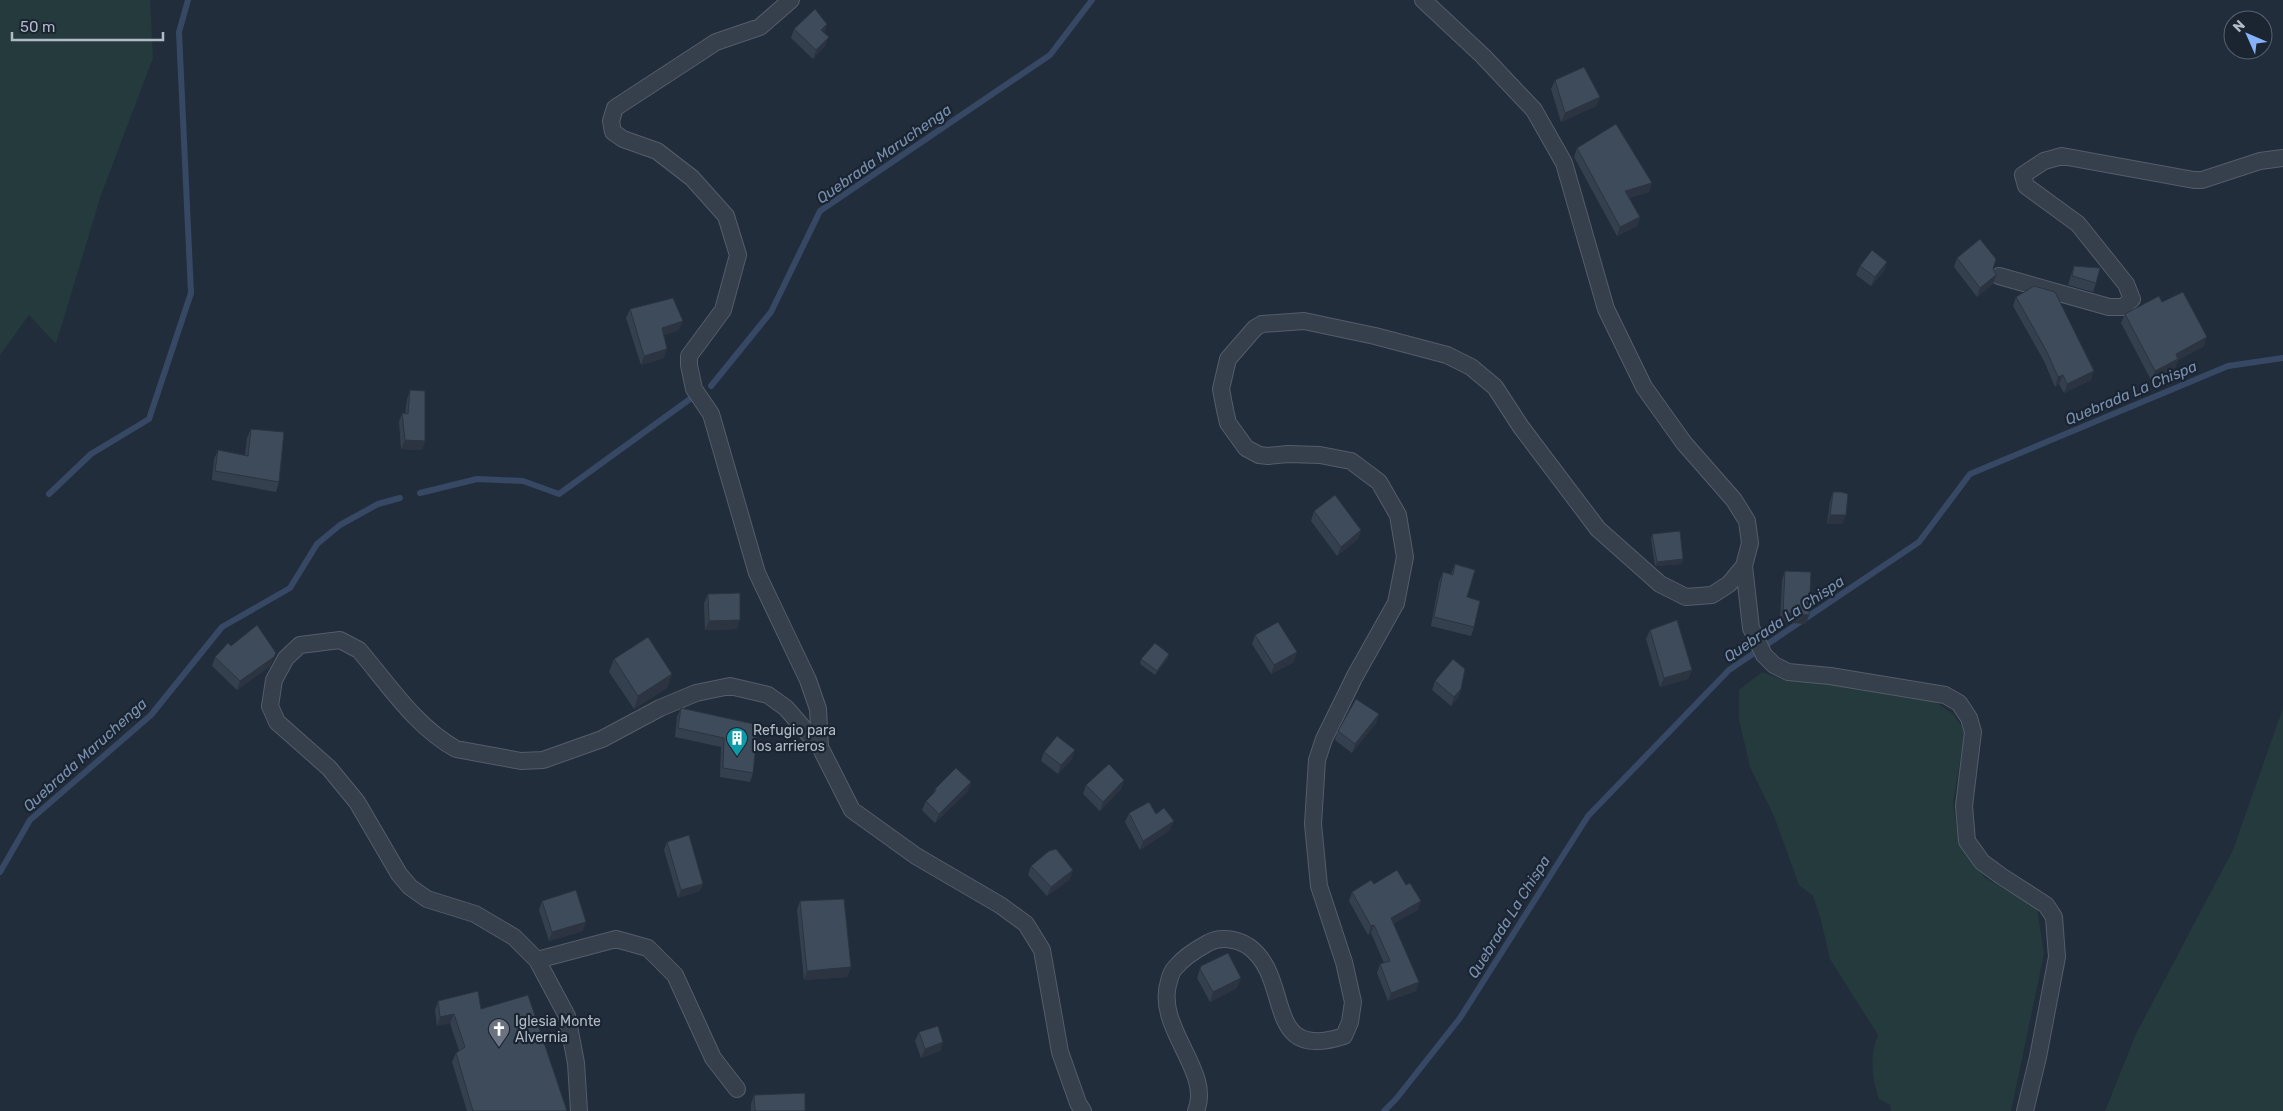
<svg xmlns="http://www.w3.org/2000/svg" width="2283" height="1111" font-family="Rubik,sans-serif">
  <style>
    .green { fill: #243a3d }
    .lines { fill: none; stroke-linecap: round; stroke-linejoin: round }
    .stream { stroke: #364863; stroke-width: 6 }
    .street-casing { stroke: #545d6a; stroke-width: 18 }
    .street { stroke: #363f4c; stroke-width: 16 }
    .wall { fill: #35404e }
    .shaded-wall { fill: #2b3440 }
    .building { fill: #3e4b5b; stroke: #2b3440 }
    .labels { text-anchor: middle; stroke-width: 4.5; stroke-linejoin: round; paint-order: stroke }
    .poi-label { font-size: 14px; fill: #b1bac7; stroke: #1b2431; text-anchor: start }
    .water-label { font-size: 15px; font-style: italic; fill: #7990b0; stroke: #1b2431 }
  </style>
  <rect width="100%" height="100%" fill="#222d3c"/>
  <path class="green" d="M0 0H150L153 58 101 195 56 344 29 315 0 355Z
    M1762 672 1783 680 1817 682 1901 697 1931 699 1953 714 1965 731 1953 803 1959 843 1985 878 2037 908 2044 954 2011 1111H1891L1890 1105 1879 1099C1872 1079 1869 1055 1878 1035L1830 959 1821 920 1813 896 1799 885 1774 816 1750 767 1739 719V690Z
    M2283 708V1111H2105L2136 1034 2233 850Z"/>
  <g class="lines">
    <path class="stream" d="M711 386 771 312 820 211 1050 55 1092 0
      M420 493 477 479 523 481 559 494 690 399
      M49 494 91 454 149 419 191 293 179 32 188 0
      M0 872 30 820 151 715 222 627 290 588 317 544 340 525 378 504 400 498
      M1384 1111 1396 1099 1460 1018 1588 816 1729 670 1919 542 1970 474 2228 366 2283 358"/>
    <g class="street-casing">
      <path id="street" d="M791 0 760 27 716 42 615 108 611 121 613 132 623 139 657 151 692 178 726 216 738 255 723 310 689 356V365L694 389 711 414 757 573 808 680 818 709 820 747
        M1999 276 2109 307H2123L2132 299 2126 284 2078 224 2026 186 2023 175 2044 161 2062 156 2194 180H2202L2260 161 2283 158
        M1744 566 1751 628 1764 655 1774 665 1788 672 1830 676 1945 695 1959 703 1969 718 1973 732 1964 806 1967 841 1982 862 2001 876 2046 905 2054 917 2057 957 2038 1057 2025 1111
        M537 960 616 939 648 948 675 975 713 1058 737 1089
        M579 1111 576 1063 567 1016 537 960 514 937 475 914 427 899 410 887 399 874 357 802 329 768 277 722 270 706 274 680 286 658 300 645 340 640 359 650C389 685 415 726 456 749L521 761 543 760 602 739 660 708 696 693 730 686 768 695 786 708 820 747 852 810 916 856 1000 905 1026 924 1042 950 1060 1052 1078 1103 1083 1111
        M1196 1111C1213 1071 1154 1027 1169 981 1170 977 1172 971 1175 968 1183 958 1197 949 1208 943 1220 936 1237 939 1248 946 1294 978 1261 1063 1344 1036L1350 1022 1353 1002 1344 962 1319 886 1313 824 1317 760 1324 739 1355 676 1396 603 1405 557 1398 515 1379 482 1351 461 1320 455 1288 454 1268 456 1259 455 1246 448 1228 423 1225 410 1221 389 1228 359 1255 328 1262 324 1304 321 1375 336 1447 355 1471 367 1495 387 1521 427 1598 529 1660 584 1686 597 1712 595 1729 584 1744 566 1750 543 1747 521 1734 500 1684 443 1644 387 1606 309 1564 163 1534 110 1483 56 1423 0"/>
    </g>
    <use href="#street" class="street"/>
  </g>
  <path class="wall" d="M827 24 824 33 825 46 813 59 791 38 794 29Z
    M1555 80 1600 97 1596 106 1561 122 1551 89Z
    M1577 148 1649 192 1629 198 1640 217 1637 226 1617 236 1574 157Z
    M1957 258 1993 269 1996 275 1993 284 1977 297 1954 267Z
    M1860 266 1884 271 1871 286 1856 275Z
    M2074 266 2096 283 2093 292 2068 285 2071 275Z
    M2016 297 2091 380 2064 393 2059 384 2055 387 2044 361 2013 306Z
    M2162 302 2204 346 2178 360 2175 368 2151 380 2121 323 2125 314Z
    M630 309 679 330 664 335V358L641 365 626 318Z
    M410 390 425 441 422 450 401 449 399 422 402 413 405 414 407 400Z
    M251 429 279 482 276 492 212 480 214 459 218 450 245 455 247 438Z
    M1833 492 1846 515 1842 524H1827L1830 502Z
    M1314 511 1361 530 1358 539 1337 556 1311 521Z
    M1652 534 1683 559 1681 564 1655 566 1651 539Z
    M1455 564 1467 597 1474 627 1471 636 1431 626 1439 582 1443 572 1451 574Z
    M1785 571 1806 624 1780 622 1782 580Z
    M708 594 737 629 705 630 704 603Z
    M1650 630 1692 670 1688 679 1660 687 1646 639Z
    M1255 635 1294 662 1271 674 1252 644Z
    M231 646 272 662 270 666 237 690 212 666 215 657Z
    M1169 654 1167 659 1155 675 1140 664 1141 659Z
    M614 659 672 674 667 688 634 709 609 672Z
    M1435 681 1461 689 1458 698 1451 706 1432 690Z
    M681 708 758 725 753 773 750 782 720 777 721 747 675 737 677 717Z
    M1379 714 1376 723 1352 753 1335 740 1338 731Z
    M1044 752 1072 759 1058 774 1041 761Z
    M1124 780 1121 789 1100 811 1083 794 1086 785Z
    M971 782 968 791 935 823 922 810 926 801 933 794 935 789Z
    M1129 813 1156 814 1170 830 1140 850 1125 822Z
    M667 842 700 891 678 898 664 850Z
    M1031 866 1070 879 1047 896 1028 875Z
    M1374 884 1418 910 1393 923 1416 991 1388 1001 1377 973 1380 964 1384 963 1371 933 1368 935 1349 901 1352 892Z
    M542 901 583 931 549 941 539 910Z
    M800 901 851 967 847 977 804 980 797 910Z
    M1201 966 1237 988 1210 1002 1197 978Z
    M438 1001 481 1009 567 1111H467L452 1062 456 1053 459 1051 450 1023 437 1026 435 1010Z
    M919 1032 943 1042 940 1051 921 1058 915 1041Z
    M754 1095 805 1111H751V1104Z"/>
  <path class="shaded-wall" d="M827 24 824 33 821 30Z
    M829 37 825 46 813 59 816 50Z
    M1600 97 1596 106 1561 122 1565 113Z
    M1652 183 1649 192 1622 200 1625 191Z
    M1640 217 1637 226 1617 236 1620 227Z
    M1887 262 1884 271 1871 286 1875 277Z
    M1996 275 1993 284 1977 297 1980 288Z
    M683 321 679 330 659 337 662 328Z
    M2207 337 2204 346 2178 360 2175 368 2151 380 2155 371 2176 354Z
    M667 349 664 358 641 365 644 356Z
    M2094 371 2091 380 2064 393 2067 384Z
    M2063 375 2059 384 2055 387 2058 377Z
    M405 440 425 441 422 450 401 449Z
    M1830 515H1846L1842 524H1827Z
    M1361 530 1358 539 1337 556 1341 547Z
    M1683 559 1681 564 1655 566 1657 562Z
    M1783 613 1809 615 1806 624 1780 622Z
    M740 620 737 629 705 630 709 621Z
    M1297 652 1294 662 1271 674 1274 665Z
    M276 653 270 666 237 690 240 681Z
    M1169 654 1167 659 1155 675 1157 671Z
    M1692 670 1688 679 1660 687 1664 678Z
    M672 674 667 688 634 709 638 696Z
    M1461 689 1458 698 1451 706 1454 697Z
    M1379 714 1376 723 1352 753 1355 744Z
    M1075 750 1072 759 1058 774 1061 765Z
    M1124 780 1121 789 1100 811 1103 802Z
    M971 782 968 791 935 823 939 814Z
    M1174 821 1170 830 1140 850 1143 841Z
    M1073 870 1070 879 1047 896 1051 887Z
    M703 884 700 891 678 898 681 890Z
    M1421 901 1418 910 1388 927 1391 918Z
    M586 922 583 931 549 941 552 932Z
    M1374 925 1371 933 1368 935 1371 926Z
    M851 967 847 977 804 980 807 971Z
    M1241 978 1237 988 1210 1002 1213 992Z
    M1419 982 1416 991 1388 1001 1391 993Z
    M454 1014 450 1023 437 1026 440 1017Z
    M943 1042 940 1051 921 1058 925 1049Z"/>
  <path class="building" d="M815 9 827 24 821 30 829 37 816 50 794 29Z
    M1584 67 1600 97 1565 113 1555 80Z
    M1616 124 1652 183 1625 191 1640 217 1620 227 1577 148Z
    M1980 239 1996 259 1993 269 1996 275 1980 288 1957 258Z
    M1872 250 1887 262 1875 277 1860 266Z
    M2074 266 2100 268 2096 283 2072 276Z
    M2034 286 2055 292 2094 371 2067 384 2063 375 2058 377 2047 352 2016 297Z
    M2183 292 2207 337 2176 354 2178 359 2155 371 2125 314 2159 296 2162 302Z
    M673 298 683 321 662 328 667 349 644 356 630 309Z
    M410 390 425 391V441L405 440 402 413 408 414Z
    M251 429 284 432 279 482 215 471 218 450 248 456Z
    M1833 492H1841L1848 494 1846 515H1830Z
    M1335 495 1361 530 1341 547 1314 511Z
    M1680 531 1683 559 1657 562 1652 534Z
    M1455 564 1475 570 1467 597 1480 601 1474 627 1434 617 1443 572 1453 575Z
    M1785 571 1811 572 1809 615 1783 613Z
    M740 593V620L709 621 708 594Z
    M1677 620 1692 670 1664 678 1650 630Z
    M1278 622 1297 652 1274 665 1255 635Z
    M257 625 276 653 274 657 240 681 215 657 228 643 231 646Z
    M648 637 672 674 638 696 614 659Z
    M1155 643 1169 654 1157 671 1141 659Z
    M1453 659 1465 669 1461 689 1454 697 1435 681Z
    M1356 699 1379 714 1355 744 1338 731Z
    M681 708 758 725 753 773 723 768 724 738 678 728Z
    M1057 736 1075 750 1061 765 1044 752Z
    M1109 764 1124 780 1103 802 1086 785Z
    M956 768 971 782 939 814 926 801 936 791 935 789Z
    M1149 802 1156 814 1164 808 1174 821 1143 841 1129 813Z
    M689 835 703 884 681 890 667 842Z
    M1056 849 1073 870 1051 887 1031 866 1049 851Z
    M1397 870 1406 885 1410 883 1421 901 1391 918 1419 982 1391 993 1380 964 1390 961 1374 925 1371 926 1352 892 1371 880 1374 884Z
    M576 890 586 922 552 932 542 901Z
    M844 899 851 967 807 971 800 901Z
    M1228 953 1241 978 1213 992 1200 969 1201 966Z
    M478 991 481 1009 528 995 567 1111H473L456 1053 465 1047 454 1014 440 1017 438 1001Z
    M938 1026 943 1042 925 1049 919 1032Z
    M805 1093V1111H755L754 1095Z"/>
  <defs>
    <g id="building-pin" transform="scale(1.125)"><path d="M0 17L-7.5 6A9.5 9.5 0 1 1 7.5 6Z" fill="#0f9aa8" stroke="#1b2431"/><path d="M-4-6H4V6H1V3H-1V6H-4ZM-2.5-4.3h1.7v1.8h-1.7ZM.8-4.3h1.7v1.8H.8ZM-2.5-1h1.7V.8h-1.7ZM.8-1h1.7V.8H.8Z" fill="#fff"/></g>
    <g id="church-pin" transform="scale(1.125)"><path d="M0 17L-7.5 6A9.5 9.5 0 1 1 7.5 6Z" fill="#6b7280" stroke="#1b2431"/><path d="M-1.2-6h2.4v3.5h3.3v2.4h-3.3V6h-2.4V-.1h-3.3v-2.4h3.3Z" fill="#fff"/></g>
  </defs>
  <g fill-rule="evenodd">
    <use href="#building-pin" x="737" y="738"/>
    <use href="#church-pin" x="499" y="1029"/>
  </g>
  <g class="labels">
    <g class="poi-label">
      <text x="753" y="735">Refugio para<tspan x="753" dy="16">los arrieros</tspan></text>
      <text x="515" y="1026">Iglesia Monte<tspan x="515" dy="16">Alvernia</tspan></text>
    </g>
    <g class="water-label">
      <text transform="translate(884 154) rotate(-35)" y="5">Quebrada Maruchenga</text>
      <text transform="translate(2131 393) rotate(-23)" y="5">Quebrada La Chispa</text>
      <text transform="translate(1784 619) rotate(-34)" y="5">Quebrada La Chispa</text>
      <text transform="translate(85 755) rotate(-42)" y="5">Quebrada Maruchenga</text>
      <text transform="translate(1509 917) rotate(-58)" y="5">Quebrada La Chispa</text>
    </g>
  </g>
  <g transform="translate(2248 35) rotate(315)"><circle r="24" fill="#1b2431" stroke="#57606d"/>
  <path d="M0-4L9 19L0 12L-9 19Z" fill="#85b2f9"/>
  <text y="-8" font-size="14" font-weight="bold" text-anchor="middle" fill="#b1bac7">N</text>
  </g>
  <path d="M12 32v8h151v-8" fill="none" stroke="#b1bac7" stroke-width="2.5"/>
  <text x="20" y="32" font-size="15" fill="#b1bac7" stroke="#1b2431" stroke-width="4" paint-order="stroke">50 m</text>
</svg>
